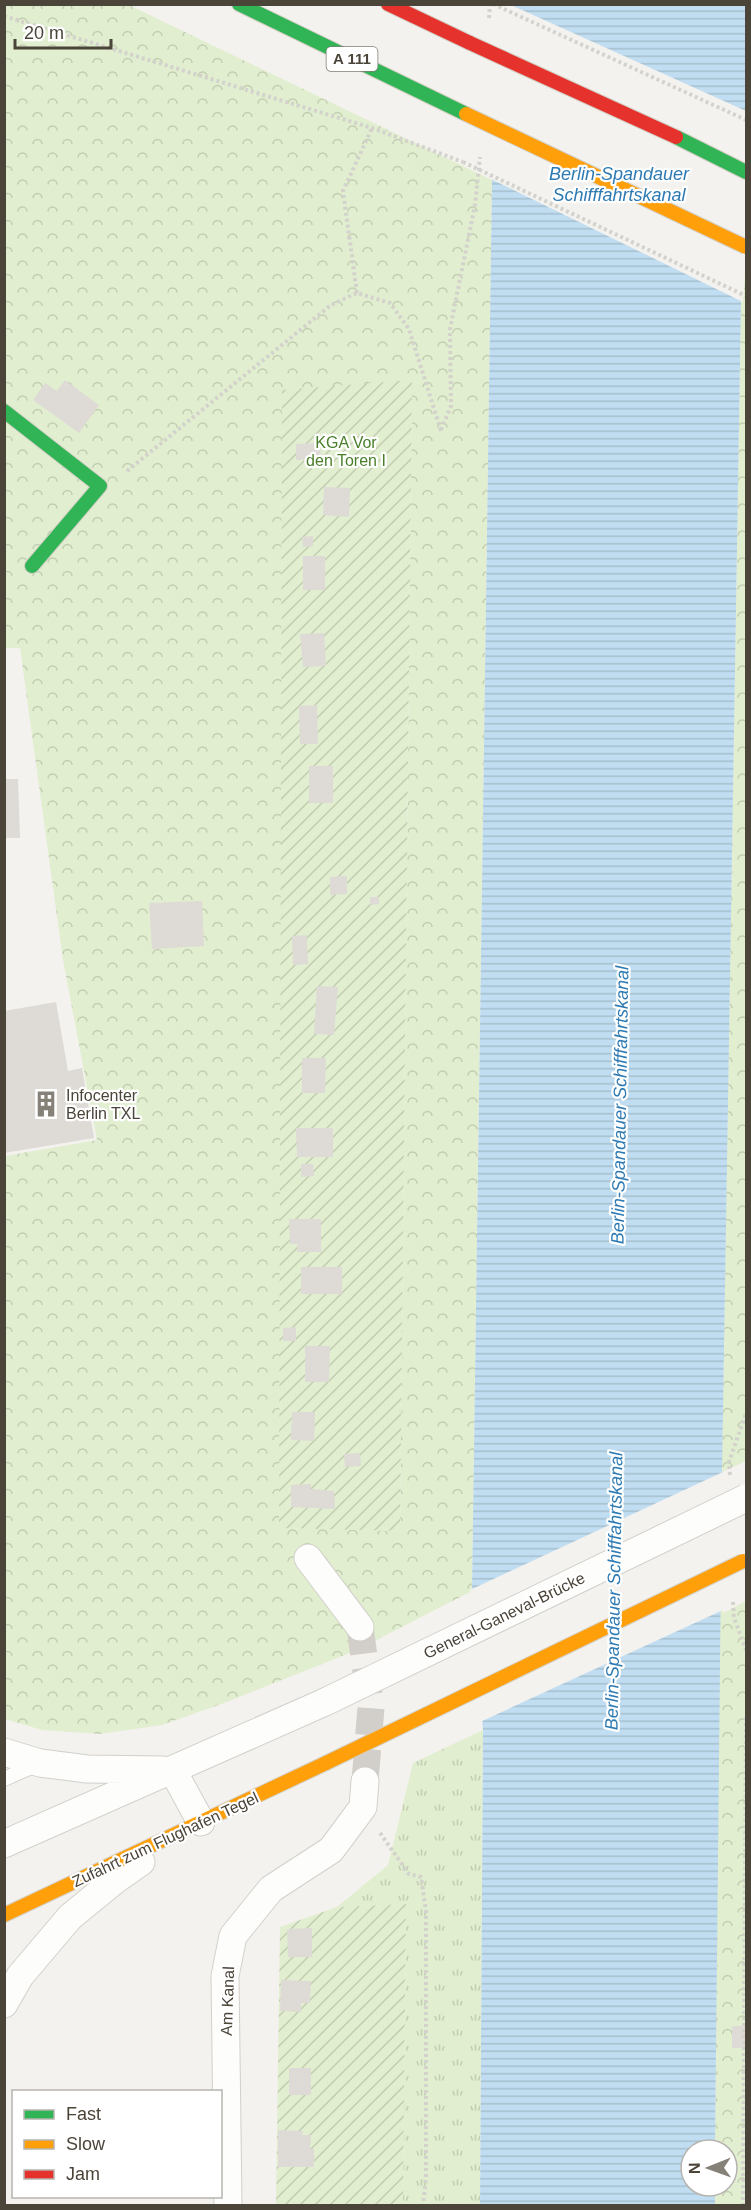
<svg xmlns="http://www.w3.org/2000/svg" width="751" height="2210" font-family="Arial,sans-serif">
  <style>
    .grass { fill: url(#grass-tufts) }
    .forest { fill: url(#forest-crowns); fill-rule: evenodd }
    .garden { fill: url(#garden-furrows) }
    .water { fill: url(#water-rules) }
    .pier { fill: #f4f2ee }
    .building { fill: #dedbd6 }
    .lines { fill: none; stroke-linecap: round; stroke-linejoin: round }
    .street-tunnel { stroke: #d2cfca; stroke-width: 27; stroke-dasharray: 27 14; stroke-linecap: butt }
    .lane-casing { stroke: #d2d0cb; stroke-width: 16 }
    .street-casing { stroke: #d2d0cb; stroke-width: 29 }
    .fast-casing { stroke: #d3cfc5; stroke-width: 16 }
    .slow-casing { stroke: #d3cfc5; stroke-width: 16 }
    .jam-casing { stroke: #d3cfc5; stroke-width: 16 }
    .path { stroke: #d3d2cc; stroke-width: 4; stroke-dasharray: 3 3; stroke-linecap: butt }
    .lane { stroke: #fdfdfc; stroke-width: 14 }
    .street { stroke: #fdfdfc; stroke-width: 27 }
    .fast { stroke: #30b455; stroke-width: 14 }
    .slow { stroke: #ff9f0a; stroke-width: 14 }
    .jam { stroke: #e5322d; stroke-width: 14 }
    .street-bridge-casing { stroke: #d2d0cb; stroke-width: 29; stroke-linecap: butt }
    .slow-bridge-casing { stroke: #d3cfc5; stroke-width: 16; stroke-linecap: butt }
    .jam-bridge-casing { stroke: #d3cfc5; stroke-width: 16; stroke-linecap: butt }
    .path-bridge { stroke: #d3d2cc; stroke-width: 4; stroke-dasharray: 3 3; stroke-linecap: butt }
    .street-bridge { stroke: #fdfdfc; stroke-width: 27 }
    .slow-bridge { stroke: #ff9f0a; stroke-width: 14 }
    .jam-bridge { stroke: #e5322d; stroke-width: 14 }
    .labels { text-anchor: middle; stroke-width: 4.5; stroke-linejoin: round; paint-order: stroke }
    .shield { fill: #fff; stroke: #817c74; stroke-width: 1.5 }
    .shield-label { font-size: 15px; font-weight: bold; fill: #4b4439 }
    .park-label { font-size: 16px; fill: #4a7f2a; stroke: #fff }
    .poi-label { font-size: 16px; fill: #4b4439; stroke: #fff; text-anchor: start }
    .street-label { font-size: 16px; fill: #4b4439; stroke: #fff }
    .water-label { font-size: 18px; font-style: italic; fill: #2e7ab2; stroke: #fff }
  </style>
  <defs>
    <pattern id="grass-tufts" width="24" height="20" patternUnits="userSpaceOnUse" patternTransform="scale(1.5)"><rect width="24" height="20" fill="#e1eecf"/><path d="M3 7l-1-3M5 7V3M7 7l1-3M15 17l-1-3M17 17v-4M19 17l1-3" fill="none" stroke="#c3cdb2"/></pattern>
    <pattern id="forest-crowns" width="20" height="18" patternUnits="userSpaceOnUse" patternTransform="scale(1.5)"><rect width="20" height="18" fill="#e1eecf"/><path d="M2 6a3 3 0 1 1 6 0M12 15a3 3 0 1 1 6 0" fill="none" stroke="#c3cdb2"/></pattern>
    <pattern id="garden-furrows" width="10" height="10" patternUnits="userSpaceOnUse" patternTransform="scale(1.5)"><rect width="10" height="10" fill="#e1eecf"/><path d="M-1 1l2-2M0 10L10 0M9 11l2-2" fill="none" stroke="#c3cdb2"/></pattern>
    <pattern id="water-rules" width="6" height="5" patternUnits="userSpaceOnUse" patternTransform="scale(1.5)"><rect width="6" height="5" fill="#c0ddf1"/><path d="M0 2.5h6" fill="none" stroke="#a6bfcf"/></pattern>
  </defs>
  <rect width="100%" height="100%" fill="#f4f2ee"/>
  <path class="grass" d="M483 1730 480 2205H403L406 1904 337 1907 388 1865 413 1763Z"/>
  <path class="forest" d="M4 5H129L492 180 472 1591 355 1651 224 1703 162 1725 100 1734 42 1730 5 1719V1156L97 1140 63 960 20 648H5ZM412 381 400 1531 280 1528 282 391Z
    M746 216V1461L724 1471 723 1613 746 1601V2205L715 2206V2186H727V2150H715L719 1637 741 301Z"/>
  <path class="garden" d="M412 380 400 1531 279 1528 282 390Z
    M406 1904 403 2205 276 2206 280 1927 337 1907Z"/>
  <path class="water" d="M500 5H746V216L741 301 722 1472 715 2150H691V2186H715V2205L480 2206 483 1730 472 1591 492 180Z"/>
  <path class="pier" d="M497 4 511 5 746 111V259L743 302 489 178Z
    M725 1471 723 1610 480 1722 470 1590Z"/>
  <path class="building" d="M65 380 99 405 79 433 33 400 45 383 57 391Z
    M320 443 321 459 296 460V444Z
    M324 487 350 488 349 517 323 515Z
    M313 536V546L303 547 302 537Z
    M303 556H325V590H303Z
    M324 633 326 666 303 667 300 634Z
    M317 705 318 744H300L299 706Z
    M309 766H333V803H309Z
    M4 779H18L20 838H4Z
    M347 876V894L330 895V877Z
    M370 897H379V904L370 905Z
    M202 901 204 946 152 949 149 903Z
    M307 935 308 964 293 965 292 936Z
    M317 986 338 987 334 1035 314 1034Z
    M56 1002 68 1071 82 1068 94 1138 4 1153V1011Z
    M302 1058H326L325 1093H302Z
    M296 1128H333V1157H297Z
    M301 1164H313L314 1176 301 1177Z
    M289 1219H321V1252H297V1244H290Z
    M301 1267H342V1294H301Z
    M296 1327V1341H283V1328Z
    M305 1346H330L329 1382H305Z
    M292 1412H315L314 1441 291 1440Z
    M360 1453 361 1466 345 1467 344 1454Z
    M311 1484V1489L334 1491 335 1509 291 1507V1485Z
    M312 1928V1957H288L287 1929Z
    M281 1980 311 1981 310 2003H301V2012L280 2011Z
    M732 2026H746V2048H732Z
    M289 2068H311V2095H289Z
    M278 2130 303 2131 302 2135H311L310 2149H314V2167H278Z"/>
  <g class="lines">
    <path class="street-tunnel" d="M360 1627 371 1708 365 1781"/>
    <g class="lane-casing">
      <path id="lane" d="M4 1779 38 1764"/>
    </g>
    <g class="street-casing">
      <path id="street" d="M308 1558 360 1627
        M4 1752 40 1763 87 1769 163 1770
        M173 1771 201 1822
        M4 1844 325 1702
        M4 2004 20 1976 70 1917 114 1881 141 1862
        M228 2206 225 1976 233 1936 271 1889 331 1850 363 1807 365 1781"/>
    </g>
    <g class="fast-casing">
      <path id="fast" d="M239 4 466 114
        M676 137 746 172
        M4 411 100 486 32 566"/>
    </g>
    <g class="slow-casing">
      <path id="slow" d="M4 1915 326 1763"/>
    </g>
    <g class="jam-casing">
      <path id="jam" d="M388 4 470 43"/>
    </g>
    <path class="path" d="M493 4 746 120
      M4 16 372 128 463 162
      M489 18 490 4
      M357 293 343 191 372 128
      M441 430 451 406 450 329 475 205 480 157
      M127 471 331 305 357 293 390 303 409 329 441 431
      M730 1475 729 1462 746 1413
      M733 1602 734 1618 746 1650
      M380 1833 409 1874 421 1877 426 1911V2177L423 2206
      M743 2206 746 1714"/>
    <use href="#lane" class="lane"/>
    <use href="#street" class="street"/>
    <use href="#fast" class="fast"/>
    <use href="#slow" class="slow"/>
    <use href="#jam" class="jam"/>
    <g class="street-bridge-casing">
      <path id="street-bridge" d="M325 1702 746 1498"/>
    </g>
    <g class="slow-bridge-casing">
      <path id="slow-bridge" d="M466 114 746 247
        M326 1763 743 1561"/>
    </g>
    <g class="jam-bridge-casing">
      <path id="jam-bridge" d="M470 43 676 137"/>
    </g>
    <path class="path-bridge" d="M463 162 746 296"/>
    <use href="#street-bridge" class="street-bridge"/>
    <use href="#slow-bridge" class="slow-bridge"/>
    <use href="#jam-bridge" class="jam-bridge"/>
  </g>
  <defs>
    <g id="building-bare" transform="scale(2.07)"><path d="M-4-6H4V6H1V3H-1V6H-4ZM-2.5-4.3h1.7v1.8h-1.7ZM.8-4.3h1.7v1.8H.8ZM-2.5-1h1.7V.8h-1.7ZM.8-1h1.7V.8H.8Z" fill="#868178" stroke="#fff" stroke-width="2.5" paint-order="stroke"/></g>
  </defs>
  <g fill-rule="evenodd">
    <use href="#building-bare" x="46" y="1104"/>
  </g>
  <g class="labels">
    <rect class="shield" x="326.5" y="47" width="51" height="24" rx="4.5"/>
    <g class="shield-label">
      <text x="352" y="64">A 111</text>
    </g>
    <g class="park-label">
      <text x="346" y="448">KGA Vor<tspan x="346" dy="18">den Toren I</tspan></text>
    </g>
    <g class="poi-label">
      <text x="66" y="1101">Infocenter<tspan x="66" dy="18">Berlin TXL</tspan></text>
    </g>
    <g class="street-label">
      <text transform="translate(504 1615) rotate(-26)" y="6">General-Ganeval-Brücke</text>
      <text transform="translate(165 1839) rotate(-25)" y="6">Zufahrt zum Flughafen Tegel</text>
      <text transform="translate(227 2001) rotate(-88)" y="6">Am Kanal</text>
    </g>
    <g class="water-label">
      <text x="619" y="180">Berlin-Spandauer<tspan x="619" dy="21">Schifffahrtskanal</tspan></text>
      <text transform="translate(620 1105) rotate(-89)" y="6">Berlin-Spandauer Schifffahrtskanal</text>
      <text transform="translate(614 1591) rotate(-89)" y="6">Berlin-Spandauer Schifffahrtskanal</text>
    </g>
  </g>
  <rect width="751" height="2210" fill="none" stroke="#4b4439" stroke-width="12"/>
  <rect x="12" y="2090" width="210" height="108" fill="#ffffff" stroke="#b7b4b0" stroke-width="1.5"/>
  <rect x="24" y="2110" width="30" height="9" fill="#30b455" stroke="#b7b4b0" stroke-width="1.5"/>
  <text x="66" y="2120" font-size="18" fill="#4b4439">Fast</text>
  <rect x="24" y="2140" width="30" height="9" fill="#ff9f0a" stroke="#b7b4b0" stroke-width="1.5"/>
  <text x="66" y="2150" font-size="18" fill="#4b4439">Slow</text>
  <rect x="24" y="2170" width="30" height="9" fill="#e5322d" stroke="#b7b4b0" stroke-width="1.5"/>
  <text x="66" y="2180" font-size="18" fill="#4b4439">Jam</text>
  <g transform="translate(709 2168) rotate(269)"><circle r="28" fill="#ffffff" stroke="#b7b4b0" stroke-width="1.5"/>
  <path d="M0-4.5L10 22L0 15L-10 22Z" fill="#868178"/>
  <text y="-9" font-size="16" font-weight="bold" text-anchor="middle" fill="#4b4439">N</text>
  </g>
  <path d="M15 39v9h96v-9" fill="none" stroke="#4b4439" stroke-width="3"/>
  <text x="24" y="39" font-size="18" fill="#4b4439" stroke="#ffffff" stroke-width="4.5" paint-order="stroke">20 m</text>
</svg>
